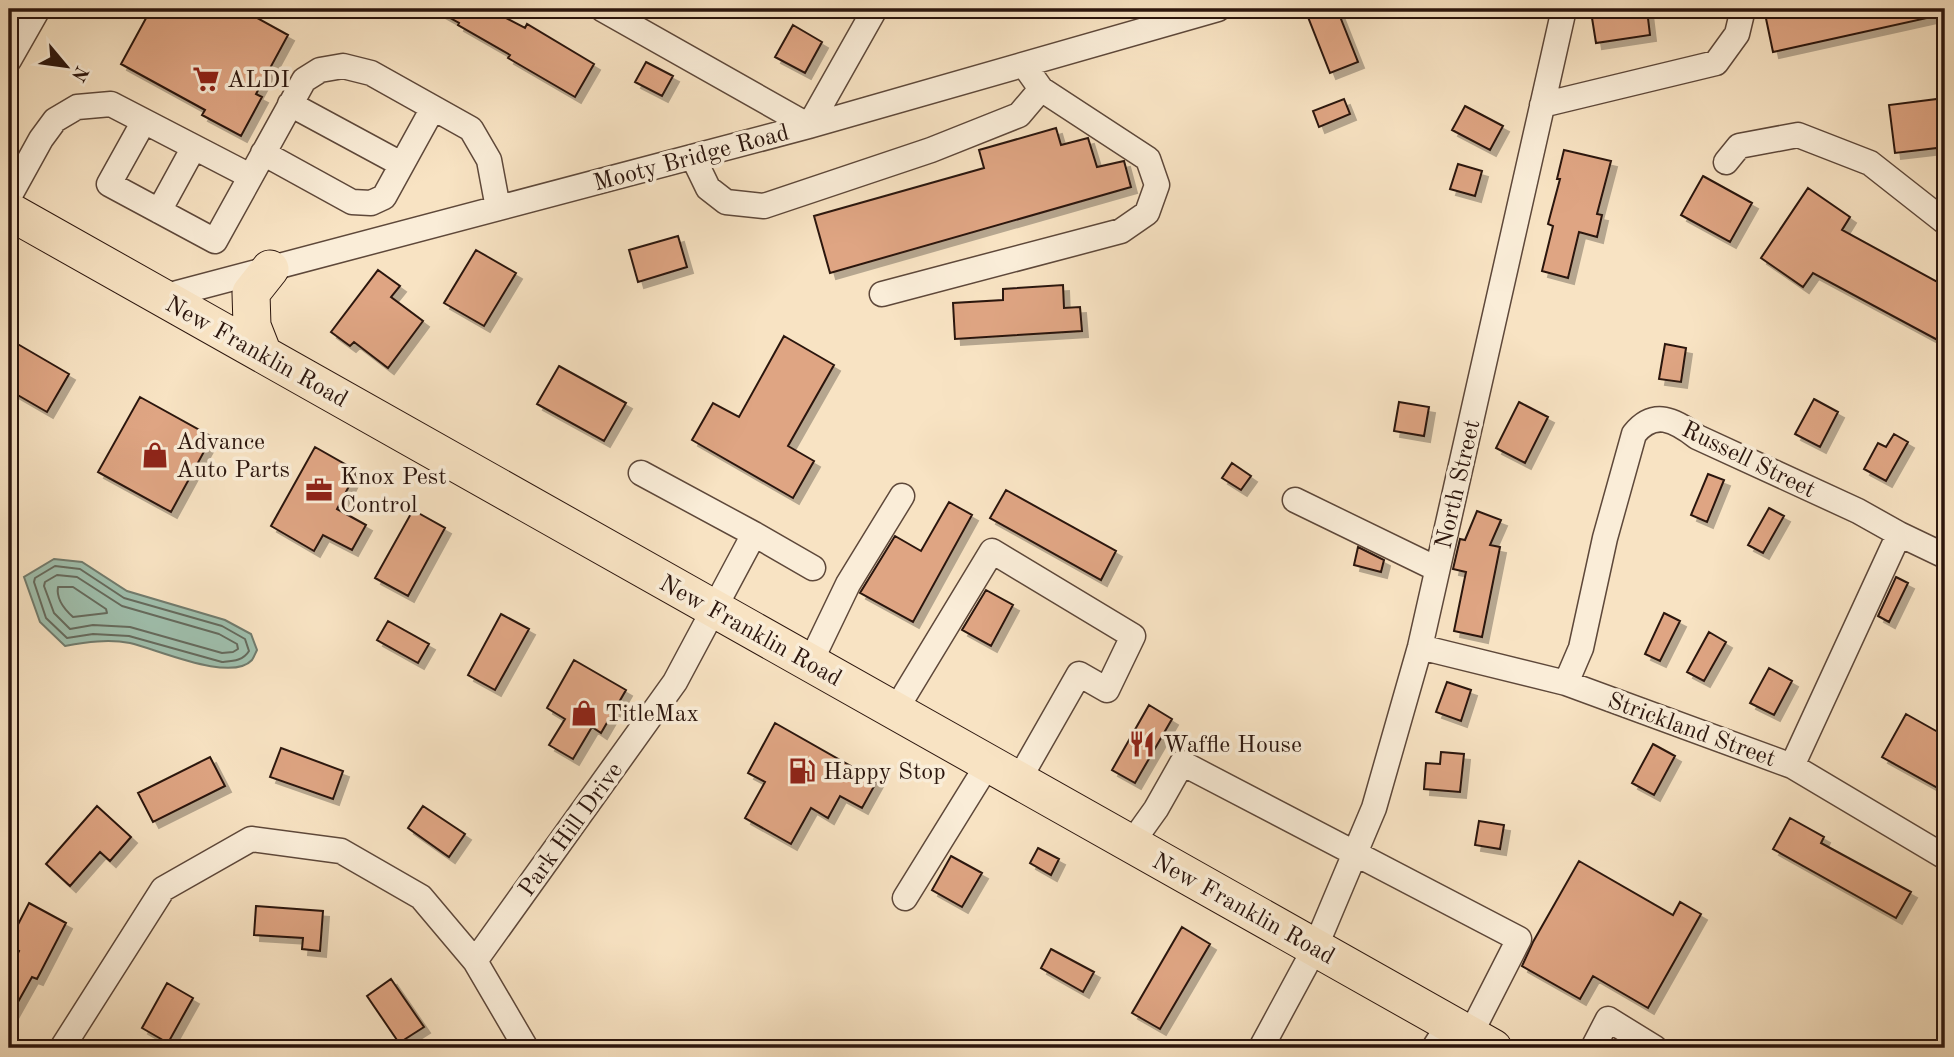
<svg xmlns="http://www.w3.org/2000/svg" width="1954" height="1057" font-family="'Old Standard TT',serif">
  <style>
    .water { fill: #9fbfad; stroke: #717b6d; stroke-width: 2 }
    .lines { fill: none; stroke-linecap: round; stroke-linejoin: round }
    .shore { stroke: #656a5d; stroke-width: 2 }
    .building { fill: #dfa583; stroke: #2b150d; stroke-width: 2; filter: url(#shadow) }
    .minor-casing { stroke: #5e483a; stroke-width: 27 }
    .highway-casing { stroke: #2b150d; stroke-width: 39 }
    .minor { stroke: #faedd8; stroke-width: 24 }
    .highway { stroke: #f8e3c3; stroke-width: 37 }
    .labels { text-anchor: middle; stroke-width: 7; stroke-linejoin: round; paint-order: stroke }
    .poi-label { font-size: 24px; fill: #2b150d; stroke: #faedd8; text-anchor: start }
    .street-label { font-size: 24px; fill: #2b150d; stroke: #faedd8 }
  </style>
  <defs>
    <filter id="shadow"><feDropShadow dx="6" dy="6" stdDeviation="0" flood-color="#0004"/></filter>
  </defs>
  <rect width="100%" height="100%" fill="#f8e3c3"/>
  <filter id="stains"><feTurbulence type="fractalNoise" baseFrequency=".00286" numOctaves="4"/><feColorMatrix values="0 0 0 0 .2 0 0 0 0 .09 0 0 0 0 .02 0 0 0 .5 -.17"/></filter>
  <radialGradient id="worn" r=".72"><stop offset=".6" stop-color="#630" stop-opacity="0"/><stop offset="1" stop-color="#630" stop-opacity=".3"/></radialGradient>
  <path class="water" d="M54 559 82 562 127 591 225 620 251 634 257 650C255 654 254 657 252 660 231 683 157 649 130 643 108 639 87 642 65 646L40 622 24 577Z"/>
  <g class="lines">
    <path class="shore" d="M55 566 80 569 124 598 222 626 245 639 249 651C243 661 232 661 222 662L129 636 93 634 67 638 46 618 34 582 35 578Z
      M57 575 77 577 122 606 219 634 237 644 238 649 233 652 222 653 130 627 93 625 70 629 54 613 44 586 45 582Z
      M58 587H73L106 609 107 613 73 617C64 609 56 599 58 587Z"/>
  </g>
  <path class="building" d="M151 9H241L288 35 256 94 262 97 241 136 202 115 205 110 121 64Z
    M434 9H489L525 28 527 24 594 64 575 97 508 58 510 55 458 25 459 23Z
    M1329 9H1337L1358 62 1330 73 1308 17Z
    M1764 9H1936V16L1773 52Z
    M1647 10 1650 35 1596 43 1592 18Z
    M793 25 822 42 805 73 775 57Z
    M646 62 673 76 662 96 635 82Z
    M1945 98V147L1895 153 1889 105Z
    M1344 99 1350 114 1319 127 1313 111Z
    M1465 106 1503 126 1490 150 1452 130Z
    M1056 128 1061 145 1088 138 1097 167 1124 161 1131 187 830 273 814 216 984 168 979 150Z
    M1564 150 1611 161 1597 214 1602 215 1597 237 1579 232 1568 278 1542 271 1553 226 1548 224 1560 179H1557Z
    M1458 164 1482 171 1475 196 1450 189Z
    M1703 176 1752 203 1730 242 1681 215Z
    M1808 188 1850 217 1842 230 1945 286V344L1813 273 1803 287 1761 258Z
    M678 236 687 267 638 282 629 250Z
    M476 250 516 273 484 326 444 303Z
    M378 270 400 286 391 297 423 321 388 368 354 342 350 346 331 332Z
    M1063 285 1064 308 1080 307 1082 331 955 339 953 303 1003 300V289Z
    M784 336 834 365 788 446 814 461 793 498 692 440 713 403 739 417Z
    M9 339 69 374 47 412 9 390Z
    M1665 344 1686 348 1681 382 1659 379Z
    M559 366 626 403 604 441 537 404Z
    M140 397 212 437 171 512 98 472Z
    M1814 399 1838 412 1820 447 1795 434Z
    M1399 402 1429 407 1424 436 1394 431Z
    M1519 402 1548 417 1525 463 1496 448Z
    M1894 434 1908 442 1886 481 1864 469 1878 443 1886 447Z
    M315 447 357 471 337 509 366 525 352 550 323 535 314 551 271 526Z
    M1232 463 1251 476 1241 490 1222 478Z
    M1708 474 1724 480 1707 522 1691 515Z
    M1006 490 1116 551 1101 580 990 518Z
    M949 502 972 515 913 622 860 593 895 536 921 551Z
    M1769 508 1784 516 1763 553 1748 545Z
    M413 510 445 528 408 596 375 578Z
    M1477 511 1501 520 1490 545 1500 547 1482 637 1454 631 1466 572 1453 569 1460 539 1465 540Z
    M1358 547 1384 560 1381 572 1354 565Z
    M1896 577 1908 583 1889 622 1878 616Z
    M986 590 1013 605 991 646 962 630Z
    M1664 613 1680 621 1660 661 1645 654Z
    M501 614 529 629 495 690 468 675Z
    M388 621 429 644 418 663 377 640Z
    M1709 632 1726 642 1704 681 1687 672Z
    M574 660 626 690 601 733 592 727 573 759 549 745 565 719 547 708Z
    M1769 668 1792 681 1774 715 1750 703Z
    M1447 682 1471 690 1461 721 1436 712Z
    M1149 705 1172 719 1135 783 1112 770Z
    M1906 714 1945 736V792L1882 757Z
    M775 723 877 781 862 808 840 796 828 818 811 808 791 844 745 818 765 782 748 773Z
    M1653 744 1675 756 1654 795 1632 783Z
    M281 748 343 771 333 799 270 777Z
    M1441 752 1464 754 1460 792 1424 789 1426 763 1440 764Z
    M210 757 225 786 153 822 138 793Z
    M97 806 131 837 110 861 100 852 70 886 46 864Z
    M423 806 465 834 449 857 408 828Z
    M1790 818 1824 837 1821 843 1911 892 1896 918 1773 849Z
    M1479 821 1504 825 1500 849 1475 845Z
    M1038 848 1059 859 1051 875 1030 863Z
    M951 856 982 873 962 907 932 890Z
    M1579 861 1673 915 1680 902 1701 914 1648 1008 1593 976 1580 999 1522 966 1533 942Z
    M29 903 66 923 37 979 32 977 9 1018V972L19 951 9 946V942Z
    M256 906 323 911 320 951 302 949 303 938 254 935Z
    M1182 927 1210 944 1160 1029 1132 1013Z
    M1051 949 1094 972 1083 992 1041 968Z
    M391 979 424 1027 399 1043 367 996Z
    M167 983 193 998 168 1043 142 1028Z"/>
  <g class="lines">
    <g class="minor-casing">
      <path id="minor" d="M602 9 809 126 875 9
        M9 60 38 9
        M290 104 401 164
        M1542 105 1716 63 1737 34 1743 9
        M144 121 109 184 215 241 304 80 320 70 343 66 371 73 471 129 489 160 498 208
        M263 153 352 202 371 203 384 197 433 108
        M693 157 708 188 726 202 764 206 931 150 1019 115 1041 89
        M1726 162 1739 146 1798 135 1870 163 1945 222
        M9 197 41 139 55 120 77 107 111 104 250 176
        M159 211 194 147
        M882 294 1121 231 1147 213 1157 185 1148 159 1041 89 1024 65
        M162 297 809 126 1218 9
        M641 473 754 534
        M1295 500 1437 569
        M1420 647 1566 683 1792 766 1945 857
        M810 663 848 584 902 496
        M1566 683 1581 648 1605 538 1634 434C1654 409 1675 420 1697 437L1858 511 1899 534 1945 556
        M895 711 992 551 1133 636 1107 690 1079 674 1018 781
        M1792 766 1899 534
        M1131 844 1156 809 1182 763 1519 939 1470 1035
        M905 898 988 764
        M475 961 675 682 754 534 813 568
        M62 1048 163 889 251 839 341 851 421 897 475 961 526 1048
        M1261 1048 1315 948 1374 808 1420 647 1564 9
        M1434 1048 1449 1024
        M1593 1048 1608 1019 1655 1048"/>
    </g>
    <g class="highway-casing">
      <path id="highway" d="M9 211 1493 1048
        M263 354 252 326 251 293 270 269"/>
    </g>
    <use href="#minor" class="minor"/>
    <use href="#highway" class="highway"/>
  </g>
  <defs>
    <g id="supermarket-bare" transform="scale(2.1)"><path d="M-6-5.5h2.5l.6 2H6L4.5 2H-2.5L-4.4-4H-6ZM-1.5 3.2a1.3 1.3 0 1 0 .1 0ZM3 3.2a1.3 1.3 0 1 0 .1 0Z" fill="#8f2418" stroke="#faedd8" stroke-width="2.5" paint-order="stroke"/></g>
    <g id="shop-bare" transform="scale(2.1)"><path d="M-5-2.5h2.3a2.7 3.5 0 0 1 5.4 0H5L5.5 6h-11ZM-1.5-2.5h3a1.5 2.3 0 0 0-3 0Z" fill="#8f2418" stroke="#faedd8" stroke-width="2.5" paint-order="stroke"/></g>
    <g id="office-bare" transform="scale(2.1)"><path d="M-6-3h4V-5.5h4V-3h4V5H-6ZM-1-4.5V-3h2v-1.5ZM-6 0V1H6V0Z" fill="#8f2418" stroke="#faedd8" stroke-width="2.5" paint-order="stroke"/></g>
    <g id="restaurant-bare" transform="scale(2.1)"><path d="M-5-6h1v4h1v-4h1v4h1v-4h1v5L-1.5 .5V6h-2V.5L-5-1ZM5-6V6H3V1.5H1.5Q1.5-4 5-6Z" fill="#8f2418" stroke="#faedd8" stroke-width="2.5" paint-order="stroke"/></g>
    <g id="fuel-bare" transform="scale(2.1)"><path d="M-5.5-6h7V0h2V4h1.3V-2.5L3-4.5l.8-.8L6-3V5H2.5V1h-1V6h-7ZM-4.2-4.7v3.2H.2V-4.7Z" fill="#8f2418" stroke="#faedd8" stroke-width="2.5" paint-order="stroke"/></g>
  </defs>
  <g fill-rule="evenodd">
    <use href="#supermarket-bare" x="206" y="79"/>
    <use href="#shop-bare" x="155" y="455"/>
    <use href="#office-bare" x="319" y="490"/>
    <use href="#shop-bare" x="584" y="713"/>
    <use href="#restaurant-bare" x="1142" y="744"/>
    <use href="#fuel-bare" x="802" y="771"/>
  </g>
  <g class="labels">
    <g class="poi-label">
      <text x="227" y="87">ALDI</text>
      <text x="176" y="449">Advance<tspan x="176" dy="28">Auto Parts</tspan></text>
      <text x="340" y="484">Knox Pest<tspan x="340" dy="28">Control</tspan></text>
      <text x="605" y="721">TitleMax</text>
      <text x="1163" y="752">Waffle House</text>
      <text x="823" y="779">Happy Stop</text>
    </g>
    <g class="street-label">
      <text transform="translate(691 157) rotate(-15)" y="8">Mooty Bridge Road</text>
      <text transform="translate(257 351) rotate(29)" y="8">New Franklin Road</text>
      <text transform="translate(1749 459) rotate(26)" y="8">Russell Street</text>
      <text transform="translate(1457 484) rotate(-77)" y="8">North Street</text>
      <text transform="translate(751 630) rotate(29)" y="8">New Franklin Road</text>
      <text transform="translate(1692 729) rotate(20)" y="8">Strickland Street</text>
      <text transform="translate(570 829) rotate(-54)" y="8">Park Hill Drive</text>
      <text transform="translate(1244 908) rotate(29)" y="8">New Franklin Road</text>
    </g>
  </g>
  <rect width="1954" height="1057" fill="none" stroke="#f8e3c3" stroke-width="35"/>
  <rect x="10" y="10" width="1933" height="1036" fill="none" stroke="#2b150d" stroke-width="3.5"/>
  <rect x="18" y="18" width="1919" height="1022" fill="none" stroke="#2b150d" stroke-width="2"/>
  <g transform="translate(66 66) rotate(119)" stroke="#faedd8" stroke-width="5" paint-order="stroke">
  <path d="M0-5L12 26L0 18L-12 26Z" fill="#2b150d"/>
  <text y="-10" font-size="19" font-weight="bold" text-anchor="middle" fill="#2b150d">N</text>
  </g>
  <rect width="100%" height="100%" filter="url(#stains)"/>
  <rect width="100%" height="100%" fill="url(#worn)"/>
</svg>
